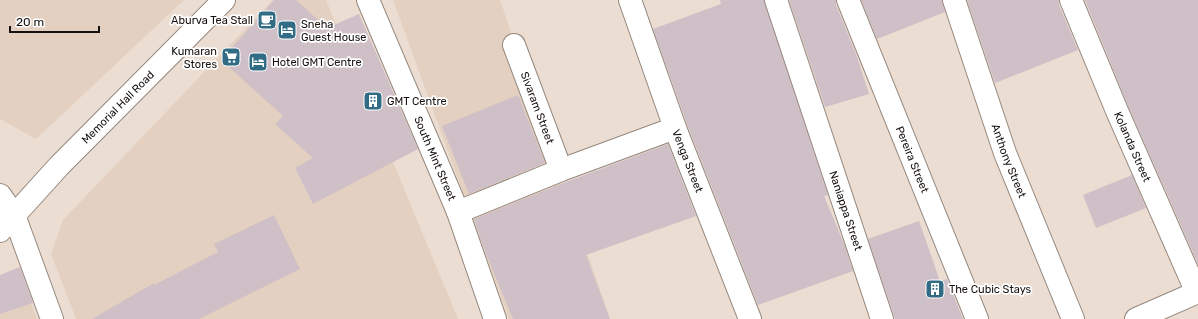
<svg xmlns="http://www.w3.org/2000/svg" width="1198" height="319" font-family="Rubik,sans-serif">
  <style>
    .built { fill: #e4d0c0 }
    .building { fill: #cfbfc6 }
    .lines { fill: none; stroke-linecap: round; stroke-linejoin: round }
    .minor-casing { stroke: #95887e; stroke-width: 24 }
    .secondary-casing { stroke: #95887e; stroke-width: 24 }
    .minor { stroke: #fff; stroke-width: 22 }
    .secondary { stroke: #fff; stroke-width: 22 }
    .labels { text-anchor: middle; stroke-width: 3.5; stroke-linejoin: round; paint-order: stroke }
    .poi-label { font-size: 11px; fill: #16110e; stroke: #fff; text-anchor: start }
    .street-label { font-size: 11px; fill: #16110e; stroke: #fff }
  </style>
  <rect width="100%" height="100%" fill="#ebddd2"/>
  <path class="built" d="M0 0H184L36 139 0 119Z
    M273 0H326L458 319H76L51 254 63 220Z
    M393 0H500L610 319H509Z
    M25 285 37 319H0V297Z"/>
  <path class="building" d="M274 0H296L327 28 359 14 418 149 313 204 295 168 313 158 275 124 283 116 221 60Z
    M720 0H764L828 195 824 196 845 246 853 271 758 305 687 124 653 29 721 4Z
    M789 0H836V5L856 54 869 94 825 107Z
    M861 0H942L945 12 877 39Z
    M967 0H1059V5L1078 50 995 83Z
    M1085 0H1198V264L1128 106Z
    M518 95 545 163 469 194 442 126Z
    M668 144 696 216 586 255 610 319H513L486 254 474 219 566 182Z
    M1132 175 1146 208 1096 228 1083 195Z
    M274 215 300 269 199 319H92L154 283V285L218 252 214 244Z
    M919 221 940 281 947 279 963 319H895L868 239Z
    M20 267 33 303 0 314V275Z"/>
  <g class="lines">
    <g class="minor-casing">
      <g id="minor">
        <path id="s1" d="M368 0 458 212 495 319"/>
        <path id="s2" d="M630 0 675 128 750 319"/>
        <path id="s3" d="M776 0 882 319"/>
        <path id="s4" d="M848 0 977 319"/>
        <path id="s5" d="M954 0 1005 153 1073 319"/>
        <path id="s6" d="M1071 0 1117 111 1197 293"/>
        <path id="s7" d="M514 45 561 170"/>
        <path d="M0 195 14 215 52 319"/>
        <path d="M458 212 561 170 675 128"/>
        <path d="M1136 319 1198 292"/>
      </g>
    </g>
    <g class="secondary-casing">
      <g id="secondary">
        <path id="s8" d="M0 231 59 166 224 0"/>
      </g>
    </g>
    <use href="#minor" class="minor"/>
    <use href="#secondary" class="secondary"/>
  </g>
  <defs>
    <g id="cafe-square" transform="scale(1)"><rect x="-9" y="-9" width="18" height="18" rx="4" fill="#316c84" stroke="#fff"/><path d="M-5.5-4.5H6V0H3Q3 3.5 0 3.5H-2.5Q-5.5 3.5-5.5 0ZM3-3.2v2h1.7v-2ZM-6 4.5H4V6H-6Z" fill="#fff"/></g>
    <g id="hotel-square" transform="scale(1)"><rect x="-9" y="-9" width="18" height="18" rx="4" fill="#316c84" stroke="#fff"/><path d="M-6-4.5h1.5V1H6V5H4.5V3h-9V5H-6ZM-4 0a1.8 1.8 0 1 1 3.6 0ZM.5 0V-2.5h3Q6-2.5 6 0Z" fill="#fff"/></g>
    <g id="supermarket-square" transform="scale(1)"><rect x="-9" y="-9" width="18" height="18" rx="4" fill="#316c84" stroke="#fff"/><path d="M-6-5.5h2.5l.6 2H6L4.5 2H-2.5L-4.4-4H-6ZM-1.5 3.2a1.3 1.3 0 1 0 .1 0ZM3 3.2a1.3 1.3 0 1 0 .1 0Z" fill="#fff"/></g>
    <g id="building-square" transform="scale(1)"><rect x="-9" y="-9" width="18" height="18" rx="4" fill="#316c84" stroke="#fff"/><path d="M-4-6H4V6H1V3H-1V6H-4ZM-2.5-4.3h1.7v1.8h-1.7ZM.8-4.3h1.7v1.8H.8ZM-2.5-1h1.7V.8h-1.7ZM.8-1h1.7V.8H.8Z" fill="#fff"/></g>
  </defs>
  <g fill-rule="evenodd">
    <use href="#cafe-square" x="267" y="20"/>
    <use href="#hotel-square" x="287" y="30"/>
    <use href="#supermarket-square" x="231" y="57"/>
    <use href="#hotel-square" x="258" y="62"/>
    <use href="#building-square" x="373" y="101"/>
    <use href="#building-square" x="935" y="289"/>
  </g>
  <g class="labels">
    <g class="poi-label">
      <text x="253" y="24" text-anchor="end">Aburva Tea Stall</text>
      <text x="301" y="28">Sneha<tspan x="301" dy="13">Guest House</tspan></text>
      <text x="217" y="55" text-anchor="end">Kumaran<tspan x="217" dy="13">Stores</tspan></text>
      <text x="272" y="66">Hotel GMT Centre</text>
      <text x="387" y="105">GMT Centre</text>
      <text x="949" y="293">The Cubic Stays</text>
    </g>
    <g class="street-label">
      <text dy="4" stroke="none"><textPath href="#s8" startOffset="171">Memorial Hall Road</textPath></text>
      <text dy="4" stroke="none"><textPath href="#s7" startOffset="67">Sivaram Street</textPath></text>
      <text dy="4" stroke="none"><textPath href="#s6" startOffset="159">Kolanda Street</textPath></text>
      <text dy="4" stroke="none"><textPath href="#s1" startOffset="172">South Mint Street</textPath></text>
      <text dy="4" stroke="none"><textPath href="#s2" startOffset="171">Venga Street</textPath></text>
      <text dy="4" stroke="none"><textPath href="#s4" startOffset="172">Pereira Street</textPath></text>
      <text dy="4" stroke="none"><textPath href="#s5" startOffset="170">Anthony Street</textPath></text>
      <text dy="4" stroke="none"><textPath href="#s3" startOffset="222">Naniappa Street</textPath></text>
    </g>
  </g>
  <path d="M10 26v6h89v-6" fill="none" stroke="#16110e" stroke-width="2"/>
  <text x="16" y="26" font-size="12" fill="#16110e" stroke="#ffffff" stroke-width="3" paint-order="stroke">20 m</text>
</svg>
